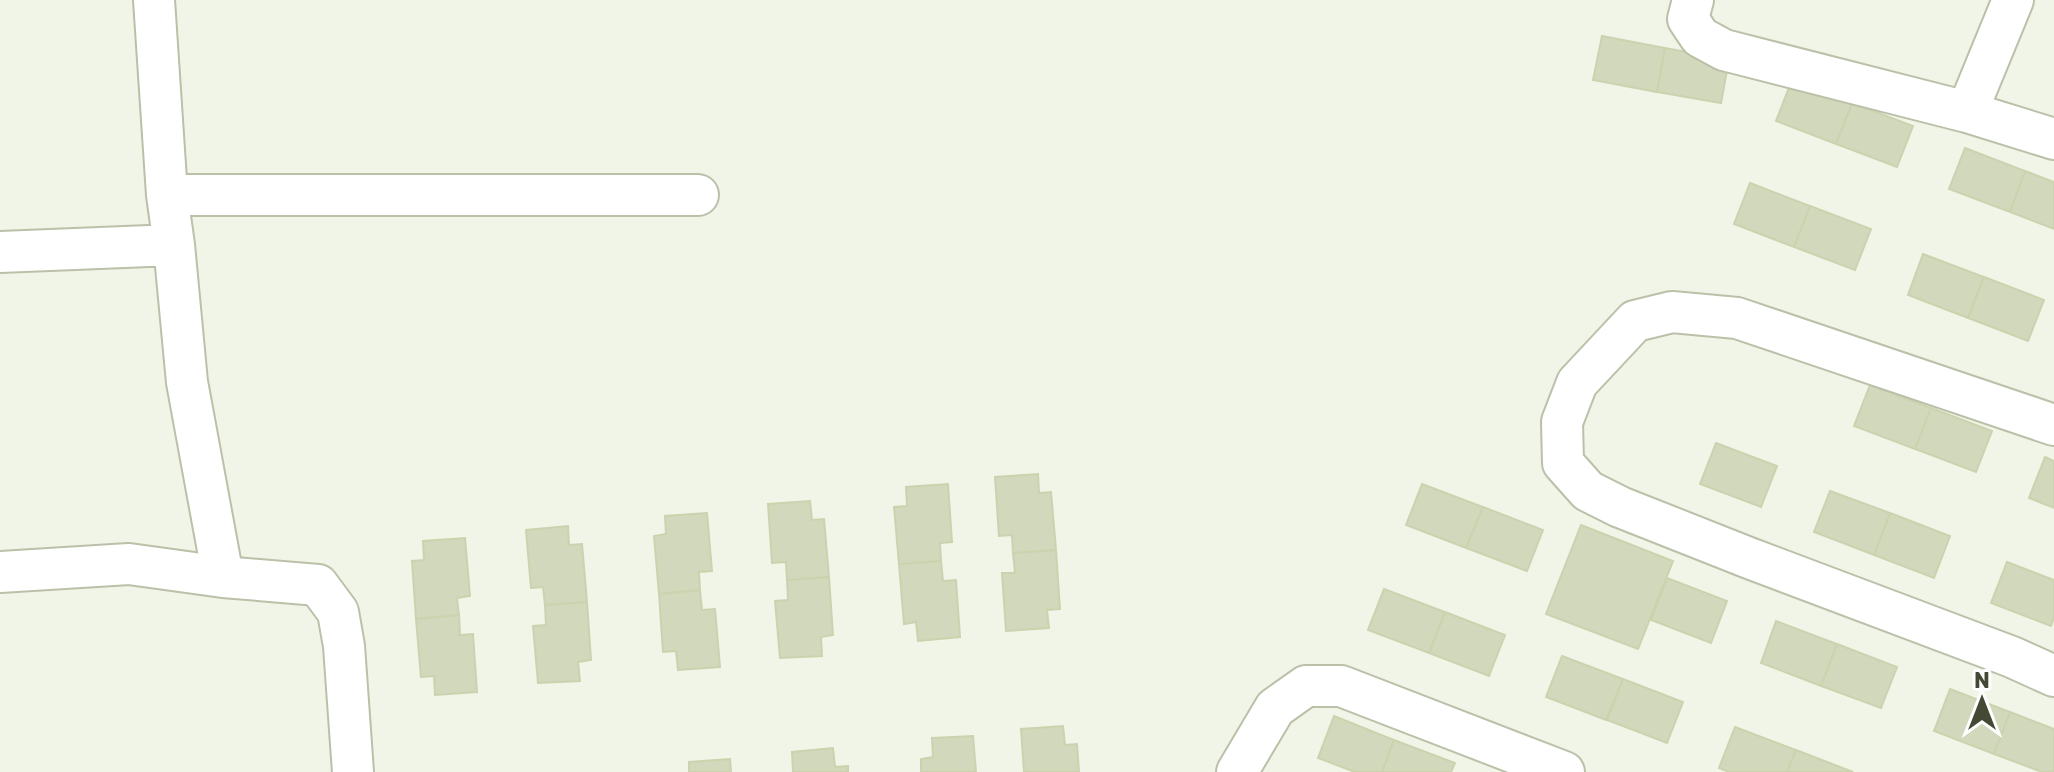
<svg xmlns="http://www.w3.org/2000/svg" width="2054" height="772" font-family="Rubik,sans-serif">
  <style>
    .building { fill: #d1d8bb; stroke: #cbd3ae; stroke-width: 2 }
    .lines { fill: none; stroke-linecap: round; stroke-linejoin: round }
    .street-casing { stroke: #bac1a8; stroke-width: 44 }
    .street { stroke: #fff; stroke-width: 40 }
  </style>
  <rect width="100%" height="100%" fill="#f0f5e7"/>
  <path class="building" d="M1602 36 1665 48 1657 92 1593 80Z
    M1665 48 1729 60 1721 103 1657 92Z
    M1792 80 1852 103 1836 144 1776 121Z
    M1852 103 1913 126 1897 167 1836 144Z
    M1965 148 2025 171 2010 212 1949 189Z
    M2025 171 2054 182V229L2010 212Z
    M1750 183 1810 206 1794 247 1734 224Z
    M1810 206 1871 229 1855 270 1794 247Z
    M1923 254 1984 277 1968 318 1908 295Z
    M1984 277 2044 300 2028 341 1968 318Z
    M1870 385 1931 408 1915 449 1854 426Z
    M1931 408 1992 431 1976 472 1915 449Z
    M1716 443 1777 466 1761 507 1700 484Z
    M2045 457 2054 461V508L2029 498Z
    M1038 474 1039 493 1051 492 1056 550 1013 553 1012 535 999 536 995 477Z
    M948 484 952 542 940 543 941 561 899 564 894 507 907 506 906 487Z
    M1422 484 1483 507 1466 548 1406 525Z
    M1830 491 1890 513 1874 555 1814 532Z
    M810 501 812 520 824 519 829 577 787 580 786 562 772 563 768 504Z
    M1483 507 1543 530 1527 571 1466 548Z
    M707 513 712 571 699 572 700 590 659 594 654 536 666 534 665 516Z
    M1890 513 1950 536 1934 578 1874 555Z
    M1581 525 1673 561 1638 649 1546 614Z
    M568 526 569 545 582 544 587 602 545 605 543 587 531 588 526 530Z
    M465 538 470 596 457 598 459 615 416 619 412 561 424 560 423 541Z
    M1056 550 1060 609 1047 610 1049 628 1006 631 1002 573H1015L1013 553Z
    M941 561 943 581 956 580 960 637 918 641 916 622 904 624 899 564Z
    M2007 562 2054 580V618L2051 626 1991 603Z
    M829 577 833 635 821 637 822 656 780 658 775 601 788 600 787 580Z
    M1667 578 1727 601 1711 643 1651 620Z
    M1384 589 1445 612 1429 653 1368 630Z
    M700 590 702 610 715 609 720 667 678 670 676 651 663 652 659 594Z
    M587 602 591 660 578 662 580 681 538 683 533 626 546 625 545 605Z
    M1445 612 1505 635 1489 676 1429 653Z
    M459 615 460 635 473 634 477 692 435 695 434 676 421 677 416 619Z
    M1776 621 1837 644 1821 686 1761 663Z
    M1837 644 1897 667 1881 708 1821 686Z
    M1562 656 1623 679 1606 720 1546 697Z
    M1623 679 1683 702 1667 743 1607 720Z
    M1950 689 2010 712 1994 754 1934 731Z
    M2010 712 2054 729V772H2042L1994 754Z
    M1334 716 1394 740 1382 772H1355L1318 758Z
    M1063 726 1065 745 1077 744 1079 772H1024L1021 729Z
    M1735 727 1796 750 1787 772H1729L1719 768Z
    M973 736 976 772H921V759L933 757 932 738Z
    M1394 740 1455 763 1451 772H1382Z
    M833 748 835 767 848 766V772H793L792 752Z
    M1796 750 1853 772H1787Z
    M730 759 731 772H689V762Z"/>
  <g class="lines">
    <g class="street-casing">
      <path id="street" d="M154 0 167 195 174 245 187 382 223 577 318 585 338 612 344 646 353 772
        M1693 0 1688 19 1700 37 1724 50 1967 112 2054 139
        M1967 112 2013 0
        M167 195H698
        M0 252 174 245
        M2054 425 1737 318 1672 312 1635 321 1577 383 1562 422 1563 463 1588 491 1620 507 1749 558 2012 657 2054 676
        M0 572 129 564 223 577
        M1237 772 1275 708 1306 686H1341L1564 772"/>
    </g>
    <use href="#street" class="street"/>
  </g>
  <g transform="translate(1982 700)" stroke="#ffffff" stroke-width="6" paint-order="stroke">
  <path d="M0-6L14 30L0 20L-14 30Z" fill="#444935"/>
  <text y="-12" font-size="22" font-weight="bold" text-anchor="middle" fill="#444935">N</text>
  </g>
</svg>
